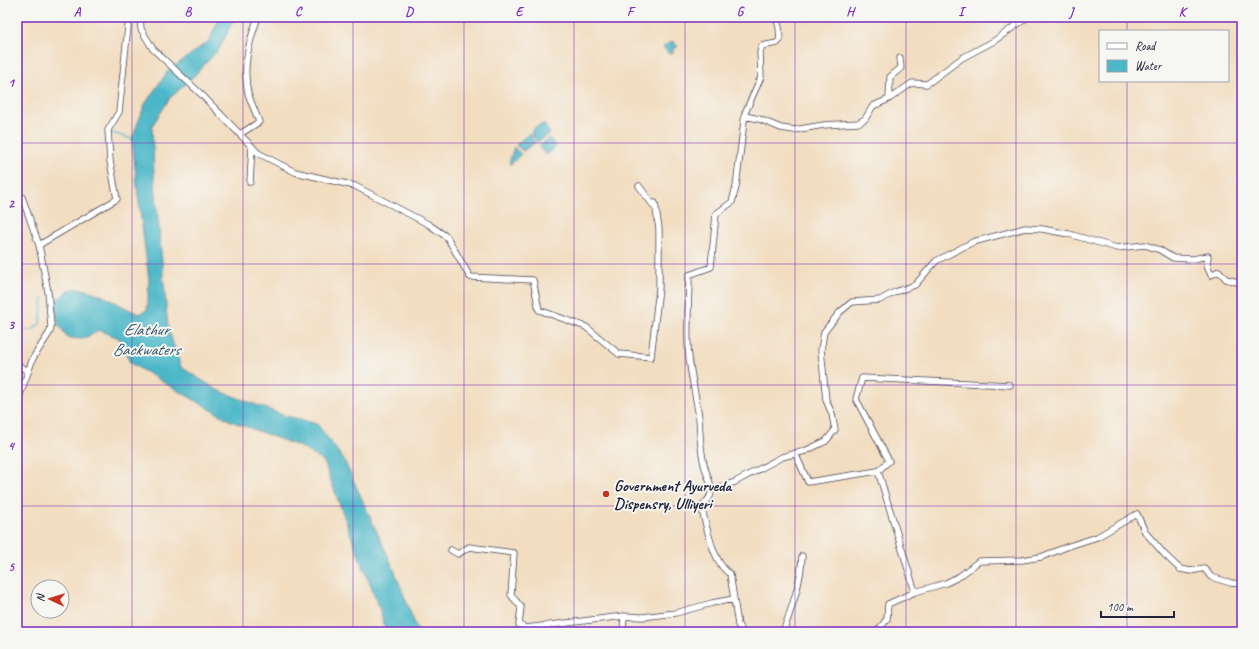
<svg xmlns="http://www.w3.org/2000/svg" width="1259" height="649" font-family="Caveat,sans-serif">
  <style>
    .water { fill: #4cb7c8; stroke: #376c82 }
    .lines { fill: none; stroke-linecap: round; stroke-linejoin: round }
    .stream { stroke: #4cb7c8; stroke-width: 1.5 }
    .street-casing { stroke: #413e4f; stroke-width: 7 }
    .street { stroke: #fff; stroke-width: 5.5 }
    .grid { fill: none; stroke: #7b2cbf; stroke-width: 1; stroke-opacity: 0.55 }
    .poi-dot { fill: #c8321e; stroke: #f6f6f2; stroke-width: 1.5 }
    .labels { text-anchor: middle; stroke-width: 4; stroke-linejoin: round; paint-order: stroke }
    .poi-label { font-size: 16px; font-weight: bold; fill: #22223b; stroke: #f6f6f2; text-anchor: start }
    .water-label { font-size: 17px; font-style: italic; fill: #31566c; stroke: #f6f6f2 }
    .neatline { fill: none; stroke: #7b2cbf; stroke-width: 1.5 }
    .grid-label { font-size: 13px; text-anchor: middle; font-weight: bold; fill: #7b2cbf }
  </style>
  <rect width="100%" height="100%" fill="#f6f6f2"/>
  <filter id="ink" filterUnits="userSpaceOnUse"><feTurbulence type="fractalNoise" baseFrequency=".025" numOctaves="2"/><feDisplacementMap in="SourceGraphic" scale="8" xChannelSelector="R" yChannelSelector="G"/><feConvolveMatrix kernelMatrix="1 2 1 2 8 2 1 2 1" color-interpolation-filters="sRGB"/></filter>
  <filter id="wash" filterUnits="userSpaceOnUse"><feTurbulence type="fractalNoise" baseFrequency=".012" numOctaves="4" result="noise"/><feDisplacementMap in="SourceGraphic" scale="16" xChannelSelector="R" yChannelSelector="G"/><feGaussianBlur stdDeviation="0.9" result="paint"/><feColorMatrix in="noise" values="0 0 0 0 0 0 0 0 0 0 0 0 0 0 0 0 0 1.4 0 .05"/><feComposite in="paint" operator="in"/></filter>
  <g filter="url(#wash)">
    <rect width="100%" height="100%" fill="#f2ddc0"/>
    <path class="water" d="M220 17H235L219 49 190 80 170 98 152 126 154 173 168 328 181 367 217 390 283 415 317 424 344 460 393 567 418 632H386L380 610 358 554 324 462 301 447 231 421 130 363 119 338 99 330 83 339 68 338 58 324 55 302C61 297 66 291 74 289 91 286 122 307 139 314L147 310 149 280 137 187 132 139 145 104 168 71 209 41Z
      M673 41 678 47 673 48V52L669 54 663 47Z
      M544 124 550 134 537 142 531 133 534 128Z
      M529 133 535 143 523 151 516 145Z
      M549 138 556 146 546 155 539 147Z
      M514 147 521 154 511 164 509 163Z"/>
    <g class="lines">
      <path class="stream" d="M112 133 132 139
        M54 297 56 298
        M17 325 23 330H33L40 323 43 298"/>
    </g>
  </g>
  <g filter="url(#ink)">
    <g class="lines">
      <g class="street-casing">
        <path id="street" d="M140 17 141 29 153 49 202 95 258 153 295 172 355 186 428 224 447 237 470 277 533 280 539 310 586 327 619 354 651 357 659 288V229L655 203
          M17 19 23 17
          M889 99 912 83 927 84 962 58 994 41 1025 19 1026 17
          M745 116 759 119 781 128 794 130 824 125 858 123 865 119 873 106 889 99 890 77 901 68 900 58
          M240 134 259 122C256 113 251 103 248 93 242 66 249 42 258 17
          M250 182 252 146
          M639 186 656 209
          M22 197 39 245
          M17 365 29 371
          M17 403 33 358 50 332 51 326 48 292 39 245 117 199 110 161 108 130 119 112 129 17
          M795 453 808 482 878 471
          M712 490 735 482 782 457 805 451 826 441 835 430 832 414 826 400 821 350 824 332 840 312 852 302 880 300 895 292 915 285 936 261 973 242 1025 228 1042 229 1069 234 1117 248 1145 245 1160 250 1173 258 1193 259 1208 256 1207 266 1211 275 1219 271 1226 279 1237 282
          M451 550 458 554 469 547 514 553 511 595 521 607 519 625 526 628 624 616 642 617 676 613 712 603 734 599
          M915 592 878 471 889 461 856 399 862 378 1010 385
          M623 632 624 616
          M743 632 738 625 730 574C713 564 707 526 701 507 720 491 708 484 704 464 700 449 700 433 699 418 696 394 689 370 688 345 687 322 689 298 689 275L711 267 716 214 732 202 736 187 745 113 761 77 760 52 762 46 777 43 780 40 779 27 776 17
          M783 632C792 607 801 583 802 556
          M877 632 887 619 888 604 915 592 946 583 960 576 979 561 1022 560 1041 557 1069 546 1097 537 1137 514 1145 532 1165 555 1180 569 1191 571 1204 568 1211 577 1231 583 1242 584"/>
      </g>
      <use href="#street" class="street"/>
    </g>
  </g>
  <path class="grid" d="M132 17V632M243 17V632M353 17V632M464 17V632M574 17V632M685 17V632M795 17V632M906 17V632M1016 17V632M1127 17V31M1127 81V632M17 143H1242M17 264H1242M17 385H1242M17 506H1242"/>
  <circle class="poi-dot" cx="606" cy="494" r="4"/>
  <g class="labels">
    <g class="poi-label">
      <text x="614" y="491">Government Ayurveda<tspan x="614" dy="18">Dispensry, Ulliyeri</tspan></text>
    </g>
    <g class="water-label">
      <text x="146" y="335">Elathur<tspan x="146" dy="20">Backwaters</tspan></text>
    </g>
  </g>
  <rect width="1259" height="649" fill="none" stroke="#f6f6f2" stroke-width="44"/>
  <rect x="1099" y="30" width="130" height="52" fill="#f6f6f2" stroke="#a1a1a9"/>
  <rect x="1107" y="43" width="20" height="6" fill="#ffffff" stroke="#a1a1a9"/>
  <text x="1135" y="50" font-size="12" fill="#22223b">Road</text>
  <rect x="1107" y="60" width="20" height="12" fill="#4cb7c8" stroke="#a1a1a9"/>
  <text x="1135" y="70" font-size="12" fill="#22223b">Water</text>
  <g transform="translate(50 599) rotate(274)"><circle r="19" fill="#f6f6f2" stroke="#a1a1a9"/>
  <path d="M0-3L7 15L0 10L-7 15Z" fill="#c8321e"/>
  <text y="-6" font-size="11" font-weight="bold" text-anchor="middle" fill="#22223b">N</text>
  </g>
  <path d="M1101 611v6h73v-6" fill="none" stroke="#22223b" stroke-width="2"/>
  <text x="1107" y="611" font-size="12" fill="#22223b" stroke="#f6f6f2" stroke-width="3" paint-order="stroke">100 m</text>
  <rect x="22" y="22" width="1215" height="605" class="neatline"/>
  <g class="grid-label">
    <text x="77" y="16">A</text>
    <text x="188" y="16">B</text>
    <text x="298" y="16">C</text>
    <text x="409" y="16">D</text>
    <text x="519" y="16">E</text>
    <text x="630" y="16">F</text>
    <text x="740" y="16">G</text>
    <text x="850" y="16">H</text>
    <text x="961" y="16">I</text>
    <text x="1071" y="16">J</text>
    <text x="1182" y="16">K</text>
    <text x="11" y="87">1</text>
    <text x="11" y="208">2</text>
    <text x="11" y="329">3</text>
    <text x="11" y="450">4</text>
    <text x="11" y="571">5</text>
  </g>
</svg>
